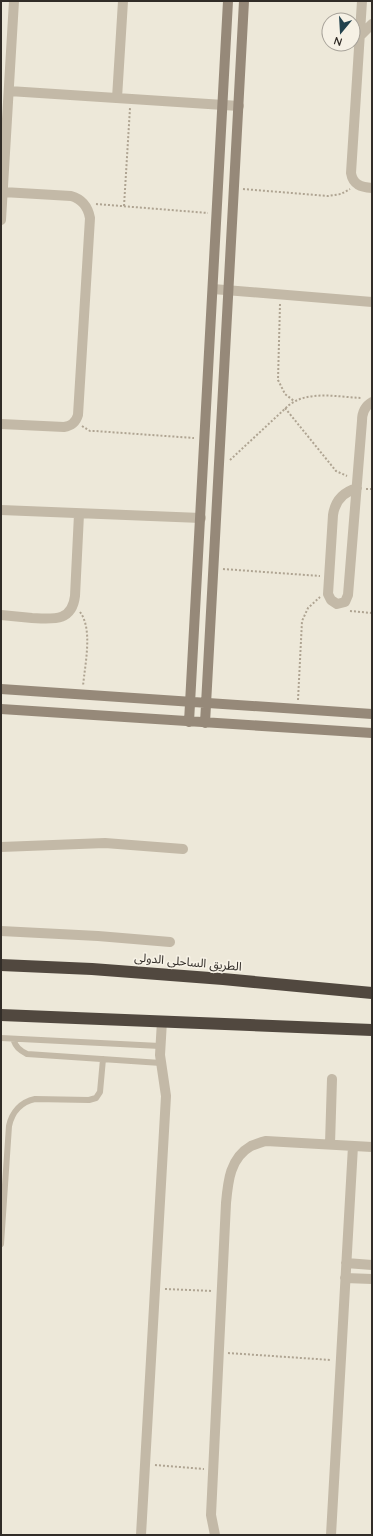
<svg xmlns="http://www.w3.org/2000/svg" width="373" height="1536" font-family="Quicksand,'Noto Sans Arabic',sans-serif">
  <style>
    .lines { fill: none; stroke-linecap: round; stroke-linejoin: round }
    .path { stroke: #afa492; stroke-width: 2; stroke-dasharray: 2 2; stroke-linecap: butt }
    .lane { stroke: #c3b9a7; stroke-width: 6 }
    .street { stroke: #c3b9a7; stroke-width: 10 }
    .secondary { stroke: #968979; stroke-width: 10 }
    .highway { stroke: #51483f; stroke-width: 12 }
    .labels { text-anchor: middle; stroke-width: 3.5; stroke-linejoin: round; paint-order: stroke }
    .street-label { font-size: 12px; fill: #312c27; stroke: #f6f1e5 }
  </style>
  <rect width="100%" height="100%" fill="#ede8d9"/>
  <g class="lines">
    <path class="path" d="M243 189 328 196 341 194 350 189
      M96 204 208 213
      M124 206 130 108
      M280 304 278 380 285 394 294 401
      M285 408 336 471 347 476
      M82 426 90 431H95L194 438
      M230 460 289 405C309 390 338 397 361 398
      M366 489H372
      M223 569 320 576
      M350 611 372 613
      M80 612C93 629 85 664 83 686
      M298 700 302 621 308 608 320 597
      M165 1289 212 1291
      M228 1353 331 1360
      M155 1465 204 1469"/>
    <path class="lane" d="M1 1038 160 1046
      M13 1039C16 1047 19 1050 27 1054L161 1063
      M1 1244 9 1126C12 1112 21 1102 35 1099L89 1100 96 1098 100 1092 103 1059"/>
    <path class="street" d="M362 1 351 173C353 185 361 187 372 188
      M360 36 372 24
      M9 91 239 106
      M117 98 123 1
      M1 220 14 1
      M213 289 372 302
      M1 424 64 427C71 426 76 422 78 415L90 218C88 207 82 199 71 196L3 192
      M357 488C343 492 335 501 333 515L328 594 331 600 337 604 345 602 348 595 362 421C362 412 365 406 372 402
      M1 510 201 518
      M1 615C11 616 22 617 32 618 53 619 72 622 75 596L79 514
      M1 847 105 843 183 849
      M1 931 98 936 170 942
      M330 1144 332 1079
      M346 1263 372 1265
      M345 1278 372 1279
      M141 1535 166 1096 160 1055 162 1021
      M215 1535 211 1515 226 1203C228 1181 230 1158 251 1146 256 1144 261 1142 266 1141L372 1147
      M331 1535 353 1146"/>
    <path class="secondary" d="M1 689 372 714
      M1 709 372 733
      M189 722 228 1
      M205 723 244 1"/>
    <path class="highway" d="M1 965 92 969 223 979 372 993
      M1 1015 372 1030"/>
  </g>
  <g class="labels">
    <g class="street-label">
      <text transform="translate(188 962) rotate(5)" y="4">الطريق الساحلى الدولى</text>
    </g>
  </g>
  <rect width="373" height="1536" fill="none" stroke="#312c27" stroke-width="4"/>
  <g transform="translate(341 32) rotate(198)"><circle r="19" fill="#f6f1e5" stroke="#a7a299"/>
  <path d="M0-3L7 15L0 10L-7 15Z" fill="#22424d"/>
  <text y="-6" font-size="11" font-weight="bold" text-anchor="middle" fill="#312c27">N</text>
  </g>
</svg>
